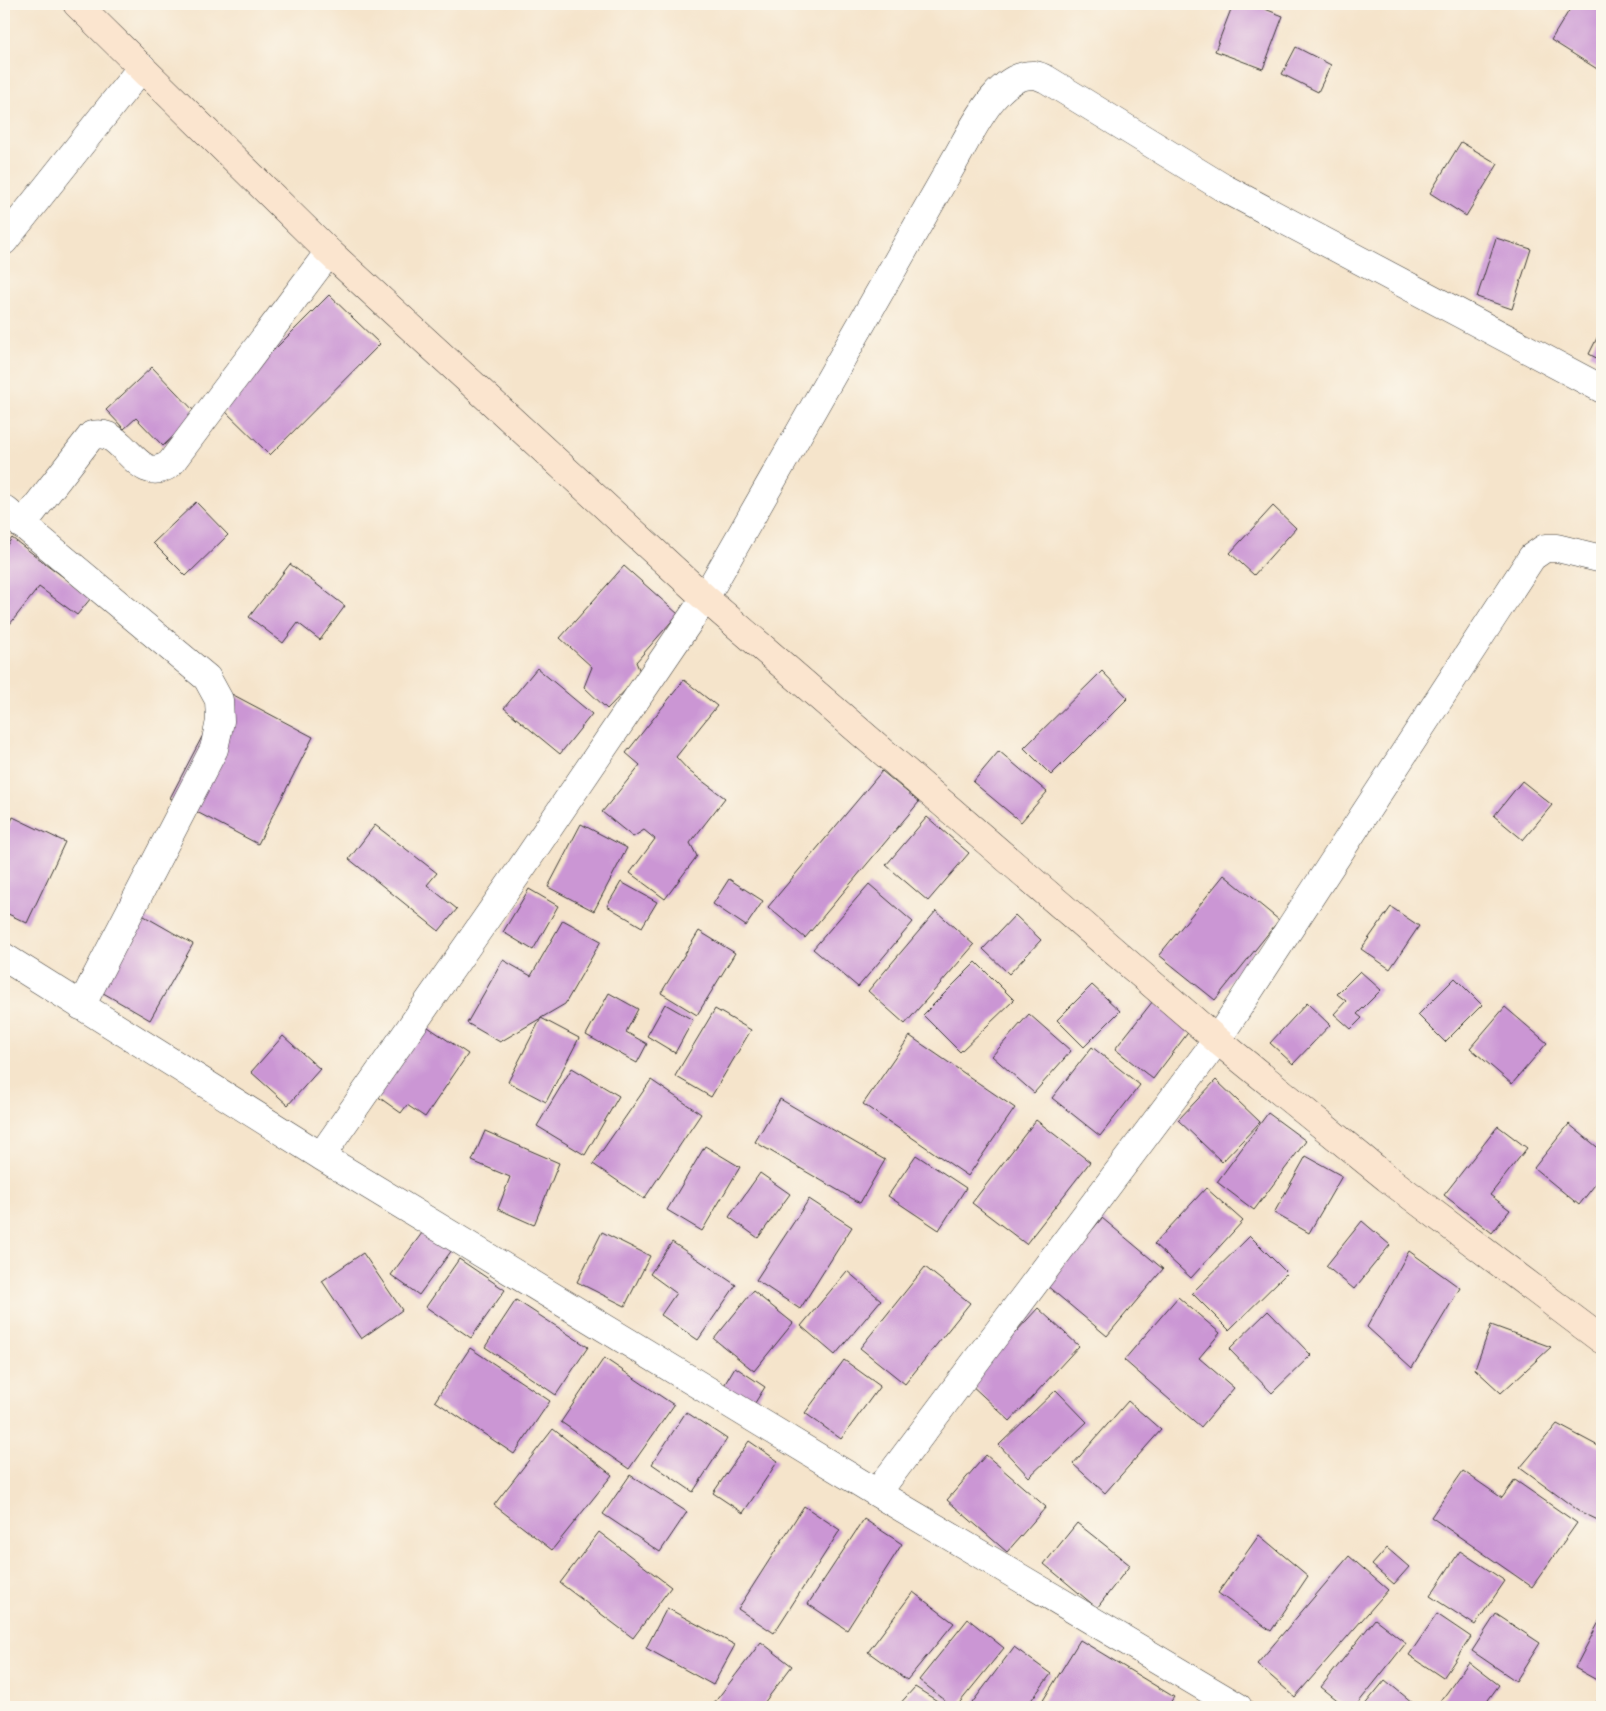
<svg xmlns="http://www.w3.org/2000/svg" width="1606" height="1711" font-family="Alegreya,serif">
  <style>
    .building { fill: #cb96d4 }
    .lines { fill: none; stroke-linecap: round; stroke-linejoin: round }
    .street-casing { stroke: #3d3a36; stroke-width: 29 }
    .secondary-casing { stroke: #3d3a36; stroke-width: 29 }
    .street { stroke: #fff; stroke-width: 28 }
    .secondary { stroke: #fbe5cf; stroke-width: 28 }
  </style>
  <rect width="100%" height="100%" fill="#fbf7ec"/>
  <filter id="ink" filterUnits="userSpaceOnUse"><feTurbulence type="fractalNoise" baseFrequency=".02" numOctaves="2"/><feDisplacementMap in="SourceGraphic" scale="10" xChannelSelector="R" yChannelSelector="G"/><feConvolveMatrix kernelMatrix="1 2 1 2 8 2 1 2 1" color-interpolation-filters="sRGB"/></filter>
  <filter id="wash" filterUnits="userSpaceOnUse"><feTurbulence type="fractalNoise" baseFrequency=".0096" numOctaves="4" result="noise"/><feDisplacementMap in="SourceGraphic" scale="20" xChannelSelector="R" yChannelSelector="G"/><feGaussianBlur stdDeviation="1.12" result="paint"/><feColorMatrix in="noise" values="0 0 0 0 0 0 0 0 0 0 0 0 0 0 0 0 0 1.4 0 .05"/><feComposite in="paint" operator="in"/></filter>
  <g filter="url(#wash)">
    <rect width="100%" height="100%" fill="#f5e4cb"/>
    <g id="blocks">
      <path class="building" d="M1233 4H1252L1283 16 1263 69 1215 51Z
        M1573 4H1592L1602 11V72L1551 40Z
        M1296 47 1331 65 1318 92 1282 74Z
        M1461 142 1498 164 1466 216 1430 193Z
        M1496 238 1531 249 1512 309 1477 297Z
        M329 295 380 344 270 455 219 405Z
        M1602 328V361L1589 354Z
        M152 367 197 414 163 446 136 418 124 429 106 410Z
        M196 502 228 535 186 576 153 543Z
        M1273 506 1296 528 1254 575 1230 553Z
        M12 538 91 598 77 615 39 587 10 624 4 619V549Z
        M290 564 345 606 320 640 298 623 283 643 249 617Z
        M624 566 678 614 636 662 641 674 607 709 584 687 592 667 560 638Z
        M537 668 592 714 560 754 504 708Z
        M1102 671 1128 698 1051 775 1024 748Z
        M684 680 717 706 676 757 689 771 725 798 690 843 697 856 665 899 630 873 655 839 644 830 633 837 602 812 640 765 626 753Z
        M226 691 313 737 258 844 170 798Z
        M999 751 1047 792 1021 822 973 782Z
        M882 771 919 802 805 938 768 907Z
        M1522 781 1552 805 1523 840 1494 816Z
        M13 817 65 842 27 923 4 912V837Z
        M927 817 969 853 928 901 886 865Z
        M581 824 627 848 594 911 548 887Z
        M375 825 437 873 427 885 457 909 439 931 349 859Z
        M1224 875 1279 920 1215 1000 1159 955Z
        M729 879 763 901 746 926 713 904Z
        M621 882 657 902 642 927 607 906Z
        M869 884 913 922 858 987 813 949Z
        M529 889 558 906 533 950 503 932Z
        M123 904 193 944 150 1020 79 979Z
        M1391 907 1419 926 1390 969 1361 949Z
        M936 911 974 945 905 1024 868 991Z
        M1015 915 1041 940 1009 974 983 949Z
        M563 920 601 941 565 1004 541 1018 579 1038 546 1102 508 1082 541 1018 500 1042 467 1023 503 960 531 976Z
        M699 931 735 953 697 1015 661 993Z
        M976 962 1014 1000 960 1052 923 1015Z
        M1360 971 1381 990 1357 1014 1362 1018 1351 1029 1334 1014 1346 1001 1337 994Z
        M1455 978 1482 1005 1445 1042 1418 1015Z
        M1092 985 1120 1011 1084 1047 1057 1020Z
        M609 993 638 1009 626 1032 647 1044 637 1063 586 1035Z
        M1153 1001 1190 1030 1153 1079 1115 1049Z
        M1307 1003 1330 1025 1293 1064 1270 1043Z
        M665 1004 693 1020 675 1053 647 1036Z
        M1505 1007 1547 1043 1512 1084 1470 1048Z
        M715 1009 751 1030 711 1097 675 1076Z
        M1029 1014 1071 1051 1034 1093 992 1056Z
        M425 1025 468 1054 425 1117 407 1105 401 1113 377 1096Z
        M283 1036 320 1069 288 1105 251 1072Z
        M910 1036 1015 1108 968 1176 863 1104Z
        M1092 1047 1140 1085 1100 1136 1052 1098Z
        M572 1068 619 1096 585 1155 537 1126Z
        M651 1080 701 1114 644 1199 593 1164Z
        M1216 1080 1260 1122 1222 1162 1178 1120Z
        M780 1099 885 1160 860 1203 755 1142Z
        M1268 1113 1306 1141 1254 1210 1217 1182Z
        M1036 1120 1090 1162 1026 1244 972 1203Z
        M1569 1124 1602 1151V1176L1579 1205 1534 1168Z
        M1498 1126 1527 1148 1490 1195 1510 1210 1492 1233 1444 1195Z
        M485 1131 559 1163 534 1225 498 1209 510 1177 472 1161Z
        M705 1146 740 1167 702 1231 667 1210Z
        M916 1155 966 1188 939 1230 888 1196Z
        M1306 1156 1342 1176 1309 1233 1274 1213Z
        M760 1173 790 1194 758 1238 729 1217Z
        M1206 1188 1243 1221 1191 1278 1154 1244Z
        M809 1199 852 1227 800 1309 756 1280Z
        M1102 1218 1163 1269 1107 1336 1046 1285Z
        M1362 1221 1390 1245 1354 1289 1326 1266Z
        M425 1229 452 1250 419 1295 391 1275Z
        M602 1232 650 1256 625 1306 577 1282Z
        M1250 1236 1287 1273 1229 1330 1192 1293Z
        M672 1242 736 1285 698 1340 661 1315 676 1293 650 1274Z
        M1409 1251 1460 1288 1412 1368 1367 1327Z
        M363 1253 402 1310 361 1339 322 1281Z
        M459 1259 505 1290 471 1338 426 1307Z
        M925 1267 970 1303 905 1384 860 1348Z
        M847 1271 881 1300 835 1355 801 1326Z
        M753 1291 793 1323 754 1371 714 1339Z
        M1178 1297 1220 1333 1199 1358 1234 1388 1201 1427 1124 1360Z
        M516 1300 588 1347 556 1395 485 1347Z
        M1038 1308 1079 1346 1010 1421 969 1383Z
        M1268 1311 1311 1355 1272 1393 1229 1349Z
        M1491 1325 1551 1347 1501 1393 1475 1369Z
        M470 1348 550 1401 514 1454 435 1401Z
        M604 1358 674 1405 629 1469 561 1422Z
        M844 1360 880 1386 841 1439 805 1413Z
        M735 1367 765 1387 753 1406 723 1387Z
        M1056 1390 1087 1422 1029 1477 999 1445Z
        M1128 1401 1161 1430 1105 1493 1073 1464Z
        M686 1412 727 1439 693 1492 652 1464Z
        M1557 1424 1602 1448V1522L1579 1511 1520 1468Z
        M553 1429 612 1475 552 1550 494 1505Z
        M749 1441 778 1461 743 1513 713 1493Z
        M986 1455 1046 1507 1007 1552 947 1500Z
        M1463 1471 1502 1498 1515 1480 1577 1523 1532 1587 1431 1517Z
        M630 1475 687 1512 660 1552 603 1514Z
        M804 1506 840 1530 774 1633 738 1609Z
        M864 1519 902 1544 847 1630 808 1604Z
        M1077 1523 1130 1565 1097 1608 1044 1564Z
        M599 1532 671 1587 633 1638 560 1583Z
        M1259 1535 1308 1576 1271 1631 1218 1593Z
        M1387 1548 1409 1567 1394 1584 1372 1565Z
        M1460 1551 1505 1581 1475 1625 1430 1596Z
        M1349 1556 1388 1590 1295 1697 1257 1664Z
        M913 1592 954 1623 907 1680 868 1652Z
        M667 1608 735 1645 713 1685 646 1648Z
        M1437 1614 1471 1637 1443 1678 1409 1655Z
        M1496 1614 1540 1643 1516 1681 1472 1651Z
        M1602 1616V1683L1575 1668Z
        M968 1619 1004 1648 956 1707H954L919 1680Z
        M1375 1619 1406 1643 1355 1707H1346L1321 1687Z
        M1080 1640 1174 1697 1167 1707H1039Z
        M761 1642 792 1666 761 1707H711Z
        M1014 1647 1051 1674 1026 1707H978L972 1703Z
        M1469 1662 1499 1685 1483 1707H1441L1438 1705Z
        M1385 1680 1418 1707H1363Z
        M915 1687 947 1707H897Z
        M1602 1692V1707H1594Z"/>
    </g>
  </g>
  <g filter="url(#ink)">
    <use href="#blocks" fill-opacity="0" stroke="#3d3a36" stroke-width="1"/>
    <g class="lines">
      <g class="street-casing">
        <path id="street" d="M4 241 142 67
          M4 509 207 678 219 700 220 721 214 749 81 1006
          M22 525 92 435C97 434 103 434 108 436 129 445 142 484 170 464L329 252
          M4 957 321 1156
          M877 1493 1217 1040 1532 557 1545 548H1557L1602 559
          M1238 1707 877 1493 321 1156 518 873 705 598 955 160C971 133 997 72 1035 75 1038 75 1043 78 1046 79L1222 187 1602 389"/>
      </g>
      <g class="secondary-casing">
        <path id="secondary" d="M77 4 329 252 705 598 1217 1040 1387 1178 1602 1340"/>
      </g>
      <use href="#street" class="street"/>
      <use href="#secondary" class="secondary"/>
    </g>
  </g>
  <rect width="1606" height="1711" fill="none" stroke="#fbf7ec" stroke-width="20"/>
</svg>
